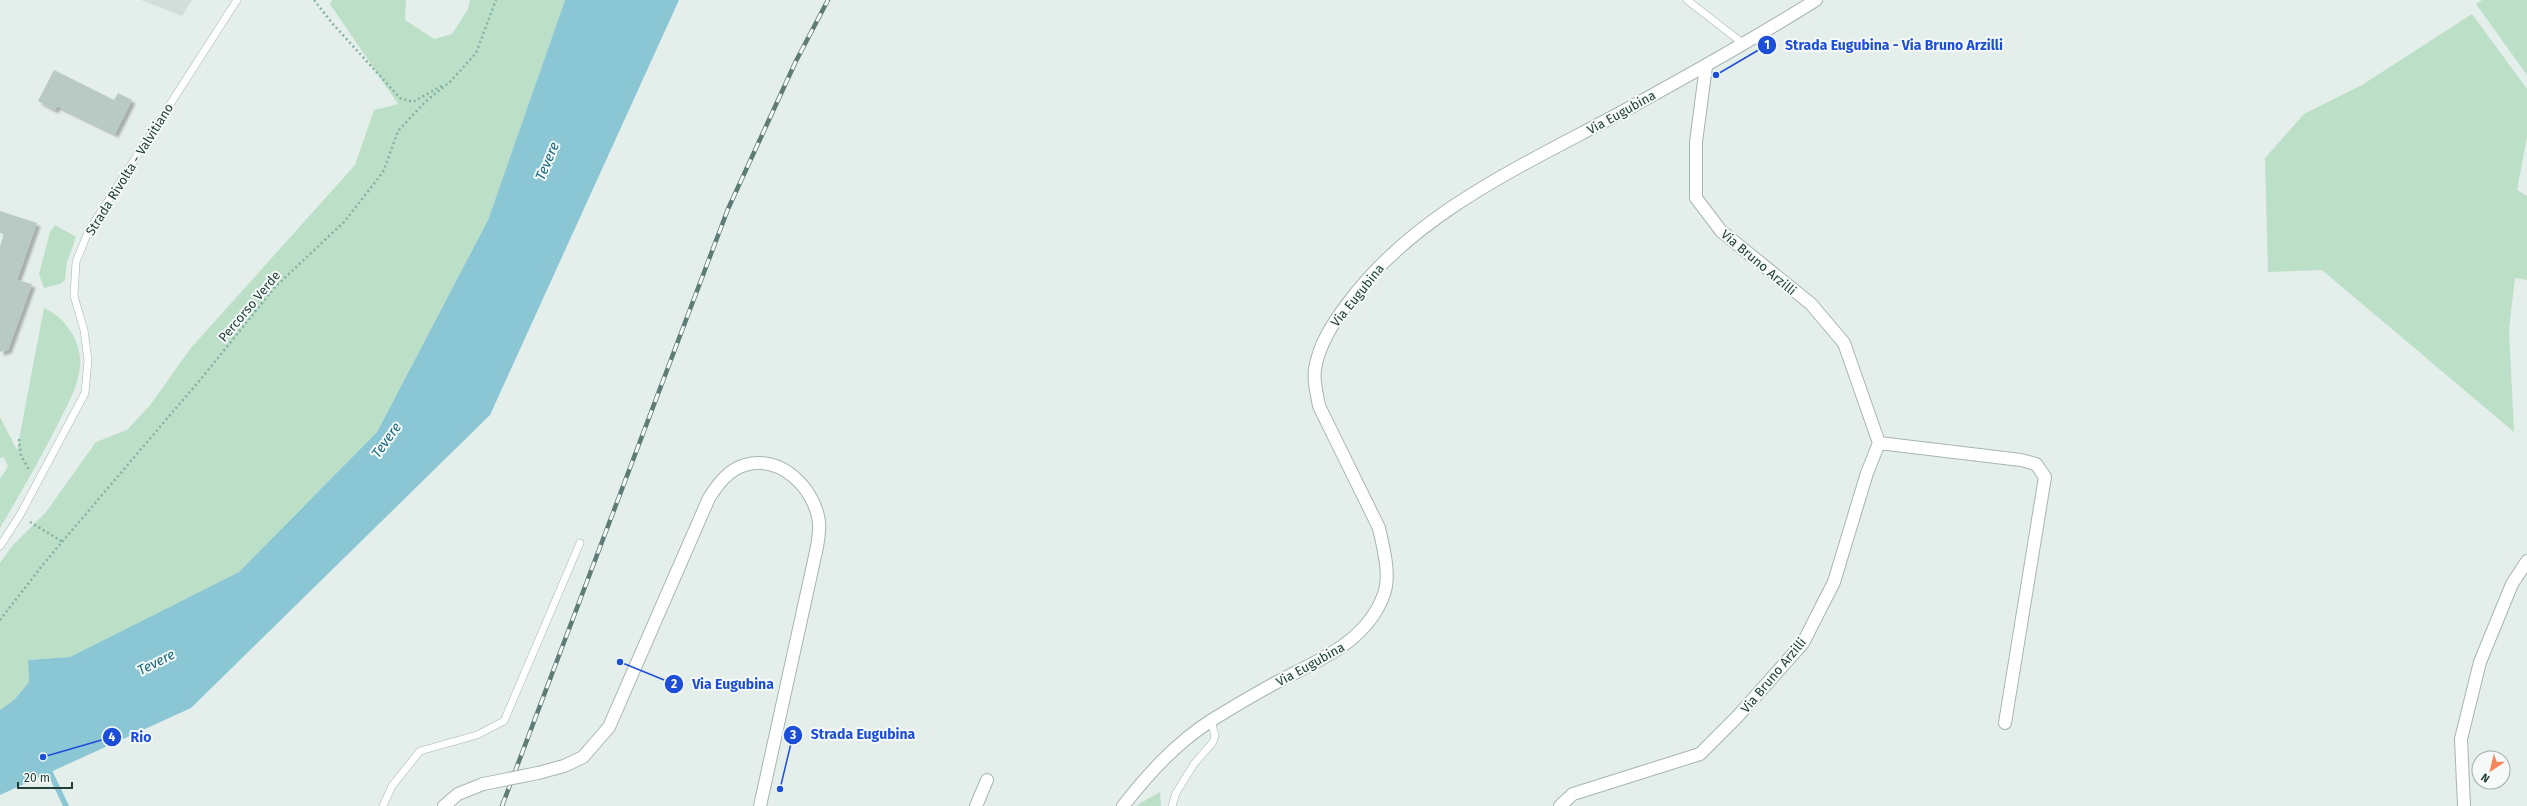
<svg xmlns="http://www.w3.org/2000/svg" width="2527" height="806" font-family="'Fira Sans',sans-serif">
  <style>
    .built { fill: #d2ded9 }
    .green { fill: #bcdfc7 }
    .water { fill: #8bc6d4 }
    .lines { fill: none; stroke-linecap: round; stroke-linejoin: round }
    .stream { stroke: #8bc6d4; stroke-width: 5.5 }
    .building { fill: #b9c9c3; filter: url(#shadow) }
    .service-casing { stroke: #a6b6b1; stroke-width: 8 }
    .minor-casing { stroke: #a6b6b1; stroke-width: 14 }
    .tertiary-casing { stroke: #a6b6b1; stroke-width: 14 }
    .path { stroke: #83b2a5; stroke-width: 2.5; stroke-dasharray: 2 3; stroke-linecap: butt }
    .service { stroke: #fff; stroke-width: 7 }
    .minor { stroke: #fff; stroke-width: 12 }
    .tertiary { stroke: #fff; stroke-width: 12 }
    .rail-casing { stroke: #5d7c75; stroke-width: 4.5 }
    .rail { stroke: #f5faf8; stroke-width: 3; stroke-dasharray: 9; stroke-linecap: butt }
    .tertiary-bridge-casing { stroke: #a6b6b1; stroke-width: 14; stroke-linecap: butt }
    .tertiary-bridge { stroke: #fff; stroke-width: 12 }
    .labels { text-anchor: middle; stroke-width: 4; stroke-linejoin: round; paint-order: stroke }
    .street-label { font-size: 13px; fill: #224039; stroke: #f5faf8 }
    .water-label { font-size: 14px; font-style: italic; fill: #1a6a7f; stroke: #f5faf8 }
    .leader { fill: none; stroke: #1d4ed8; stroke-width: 1.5 }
    .callout-dot { fill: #1d4ed8; stroke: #f5faf8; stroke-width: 1.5 }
    .mark-label { font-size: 12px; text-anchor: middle; font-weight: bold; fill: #fff }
    .callout-label { font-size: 14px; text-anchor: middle; font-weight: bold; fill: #1d4ed8; stroke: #f5faf8; stroke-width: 4; stroke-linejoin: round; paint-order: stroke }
  </style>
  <defs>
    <filter id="shadow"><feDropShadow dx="3.5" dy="3.5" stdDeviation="1" flood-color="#0004"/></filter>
  </defs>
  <rect width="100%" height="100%" fill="#e4eeea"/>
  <path class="built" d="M141 0H192L182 16Z"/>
  <path class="green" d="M332 0H406L405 20 434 39 452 34 468 9 470 0H565L488 220 377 432 239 572 70 657 28 660 29 682 15 699 0 710V563L13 545 46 512 96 442 127 430 151 404 190 349 355 165 374 110 398 104 330 4Z
    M2482 0H2527V75L2476 4Z
    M2472 14 2527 89V137L2517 190 2527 196V280L2515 278 2509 329 2514 432 2322 270 2268 272 2265 158 2304 114 2362 85Z
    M55 225 76 237 67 262 65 280 60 284 44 288 39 274 50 232Z
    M44 308C66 318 82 342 80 366 78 388 66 407 57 426 39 461 20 494 0 528V479L8 466 4 457 0 458V417L17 450Z
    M1160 792 1161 806H1137L1139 804Z"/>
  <path class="water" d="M565 0H679L490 415 191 708 0 795V710L15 699 29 682 28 660 70 657 239 572 377 432 488 220Z"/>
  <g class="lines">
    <path class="stream" d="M47 766 66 806"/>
  </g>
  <path class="building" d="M54 70 114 100 118 93 132 100 115 134 57 106 55 110 38 101Z
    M0 211 37 223 17 280 32 284 8 350 0 352V246L4 234 0 233Z"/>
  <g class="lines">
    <g class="service-casing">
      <path id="service" d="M1687 0 1745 45
        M0 546 20 515 85 393 88 360 84 330 74 296 76 262 88 232 237 0
        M383 806 392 786 420 751 477 735 504 721 580 543
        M1172 806 1176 793 1194 764 1213 742 1215 736 1211 721"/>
    </g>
    <g class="minor-casing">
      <path id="minor" d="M1879 443 2021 460 2036 464 2045 477 2005 723
        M976 806 987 780
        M1560 806 1573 794 1700 754 1737 717 1803 643 1834 582 1867 473 1879 443 1844 343 1811 304 1721 231 1696 198V142L1706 66
        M2464 806 2461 739 2480 662 2512 584 2527 561"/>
    </g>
    <g class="tertiary-casing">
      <path id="tertiary" d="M538 773 564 766 583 757 609 727 709 498C718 484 728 470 745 465 781 454 815 489 819 522 820 530 818 539 817 547L760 806
        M444 806 458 794 483 784
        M1123 806C1149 773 1176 743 1212 720 1233 707 1255 694 1277 682 1319 660 1367 642 1384 594 1391 574 1383 547 1379 528L1319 406C1317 394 1313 381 1315 369 1319 344 1333 323 1348 303 1416 212 1522 166 1620 113 1686 77 1752 40 1816 0"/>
    </g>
    <path class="path" d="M314 0 332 23 400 98 413 102 443 85
      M19 439 21 456 30 471
      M30 522 63 542
      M0 620 45 562 205 374 275 287 345 221 383 172 398 131 426 101 451 81 476 53 496 0"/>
    <use href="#service" class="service"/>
    <use href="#minor" class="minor"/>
    <use href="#tertiary" class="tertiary"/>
    <g class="rail-casing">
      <path id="rail" d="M502 806 728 209 796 61 828 0"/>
    </g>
    <use href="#rail" class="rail"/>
    <g class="tertiary-bridge-casing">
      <path id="tertiary-bridge" d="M483 784 538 773"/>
    </g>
    <use href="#tertiary-bridge" class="tertiary-bridge"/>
  </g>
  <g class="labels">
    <g class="street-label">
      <text transform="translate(1621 112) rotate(-29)" y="5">Via Eugubina</text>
      <text transform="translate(129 169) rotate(-58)" y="5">Strada Rivolta - Valvitiano</text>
      <text transform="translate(1759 262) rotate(40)" y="5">Via Bruno Arzilli</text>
      <text transform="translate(1357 295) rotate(-51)" y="5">Via Eugubina</text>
      <text transform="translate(249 306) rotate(-50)" y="5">Percorso Verde</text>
      <text transform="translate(1310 664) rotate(-29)" y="5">Via Eugubina</text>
      <text transform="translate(1773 675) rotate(-50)" y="5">Via Bruno Arzilli</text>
    </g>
    <g class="water-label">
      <text transform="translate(547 161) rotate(-67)" y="5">Tevere</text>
      <text transform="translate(386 440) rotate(-54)" y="5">Tevere</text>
      <text transform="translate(156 662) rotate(-27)" y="5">Tevere</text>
    </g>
  </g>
  <path class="leader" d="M1716 75L1767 45M620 662L674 684M780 789L793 735M43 757L112 737"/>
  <g class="callout-dot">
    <circle cx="1716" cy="75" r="4"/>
    <circle cx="620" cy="662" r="4"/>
    <circle cx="780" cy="789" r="4"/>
    <circle cx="43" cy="757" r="4"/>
    <circle cx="1767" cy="45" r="10"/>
    <circle cx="674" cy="684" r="10"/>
    <circle cx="793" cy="735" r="10"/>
    <circle cx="112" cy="737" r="10"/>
  </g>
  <g class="mark-label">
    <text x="1767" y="49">1</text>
    <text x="674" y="688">2</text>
    <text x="793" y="739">3</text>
    <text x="112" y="741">4</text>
  </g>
  <g class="callout-label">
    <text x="1894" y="50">Strada Eugubina - Via Bruno Arzilli</text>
    <text x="733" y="689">Via Eugubina</text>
    <text x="863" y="739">Strada Eugubina</text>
    <text x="141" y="742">Rio</text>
  </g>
  <g transform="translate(2491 770) rotate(215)"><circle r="19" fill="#f5faf8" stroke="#a1b0ac"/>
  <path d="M0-3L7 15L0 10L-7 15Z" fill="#f6865a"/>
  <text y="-6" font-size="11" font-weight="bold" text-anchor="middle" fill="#224039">N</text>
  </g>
  <path d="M18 782v6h54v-6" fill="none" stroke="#224039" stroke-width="2"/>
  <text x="24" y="782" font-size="12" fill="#224039" stroke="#f5faf8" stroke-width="3" paint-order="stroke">20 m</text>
</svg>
